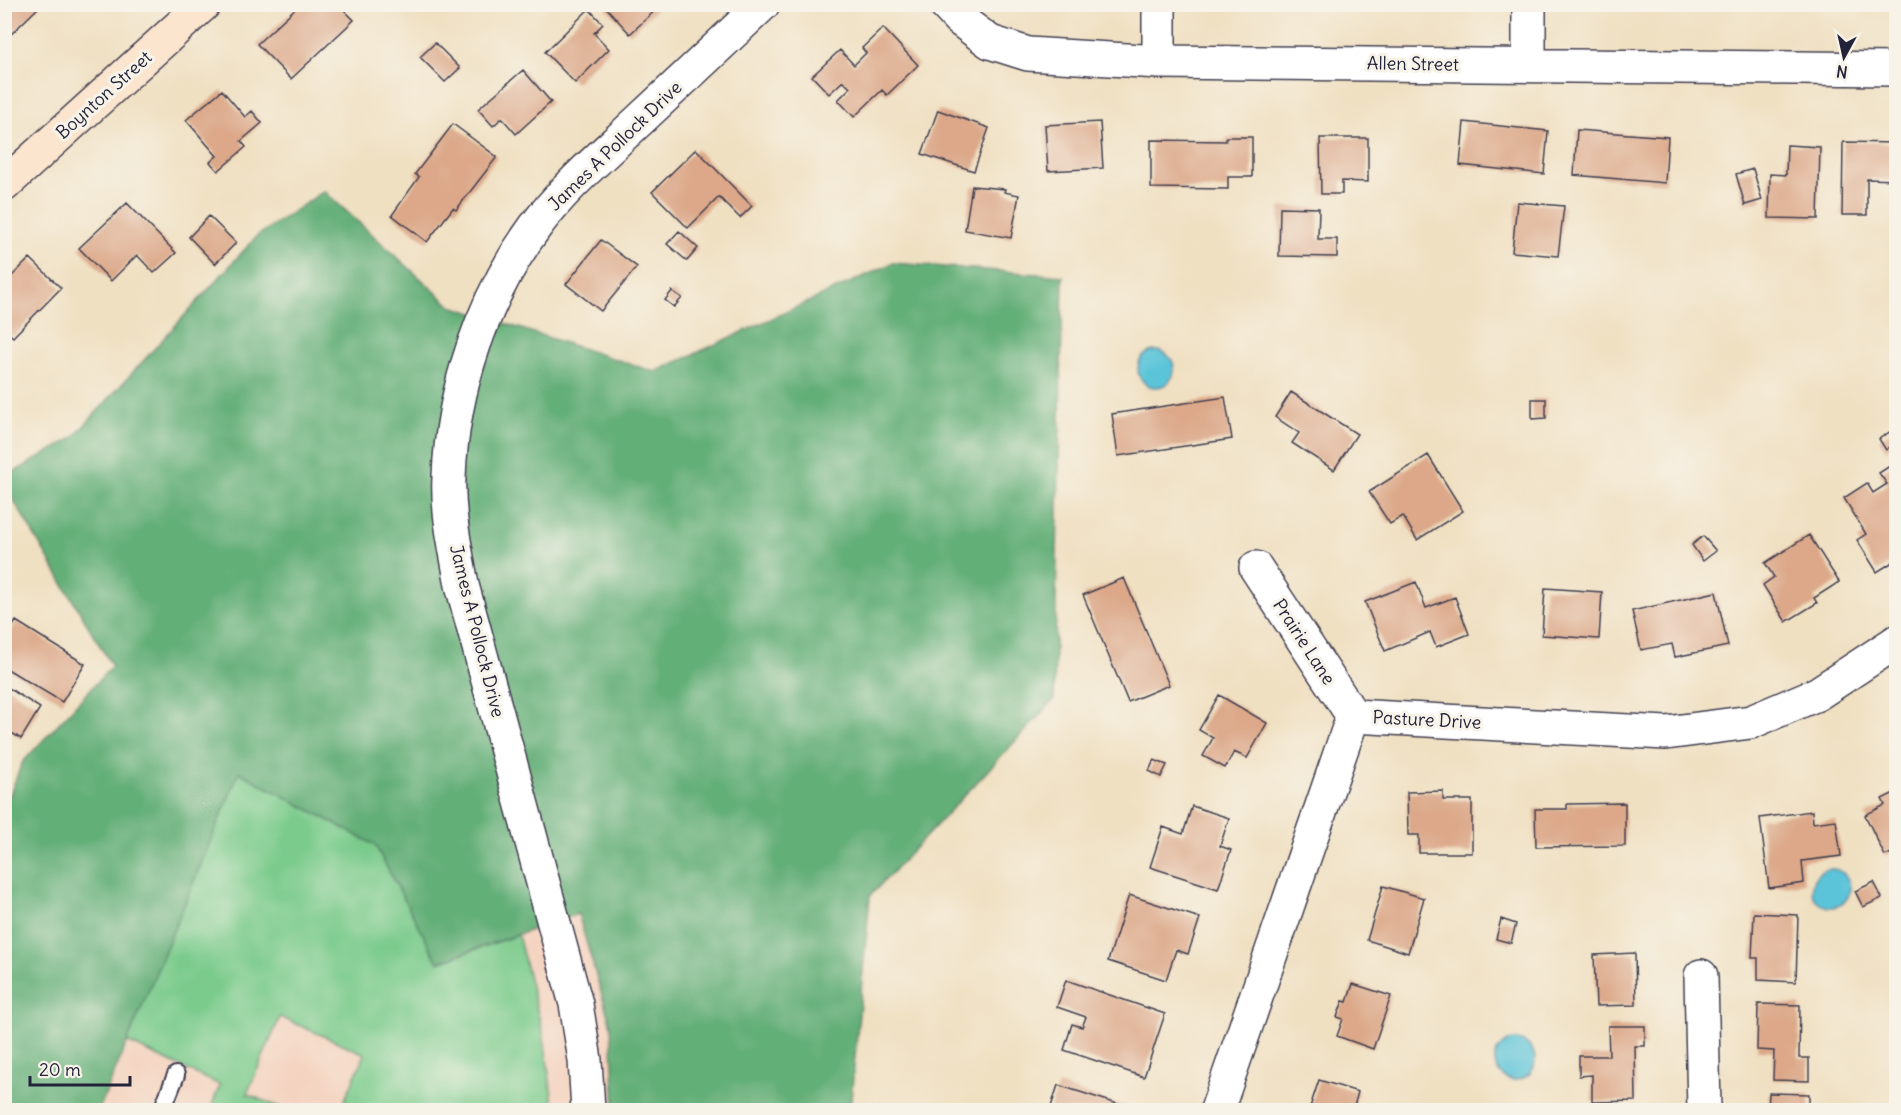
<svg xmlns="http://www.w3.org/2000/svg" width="1901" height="1115" font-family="Delius,sans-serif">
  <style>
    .built { fill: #f4d3c0 }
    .green { fill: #7acb8c; stroke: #4e7664; stroke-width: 1.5 }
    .forest { fill: #63af78; stroke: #42685a; stroke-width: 1.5 }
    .water { fill: #5cc4d9; stroke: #3f738a; stroke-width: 1.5 }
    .building { fill: #dca889 }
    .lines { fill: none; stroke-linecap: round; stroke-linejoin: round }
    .lane-casing { stroke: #413e4f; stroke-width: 20 }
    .street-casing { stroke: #413e4f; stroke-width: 36 }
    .secondary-casing { stroke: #413e4f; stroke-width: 36 }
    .lane { stroke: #fff; stroke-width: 16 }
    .street { stroke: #fff; stroke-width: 33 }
    .secondary { stroke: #fbe5cf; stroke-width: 33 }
    .labels { text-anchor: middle; stroke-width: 6; stroke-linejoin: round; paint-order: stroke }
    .street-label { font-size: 18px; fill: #22223b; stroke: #f7f3e8 }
  </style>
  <rect width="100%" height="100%" fill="#f7f3e8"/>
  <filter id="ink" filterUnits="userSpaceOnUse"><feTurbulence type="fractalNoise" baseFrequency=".0167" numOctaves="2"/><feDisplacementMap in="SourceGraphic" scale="12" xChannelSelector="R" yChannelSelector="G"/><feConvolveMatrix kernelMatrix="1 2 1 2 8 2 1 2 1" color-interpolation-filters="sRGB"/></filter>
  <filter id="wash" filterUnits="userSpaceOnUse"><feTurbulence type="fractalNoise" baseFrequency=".008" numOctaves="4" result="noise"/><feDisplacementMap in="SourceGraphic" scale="24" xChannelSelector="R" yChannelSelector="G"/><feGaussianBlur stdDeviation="1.35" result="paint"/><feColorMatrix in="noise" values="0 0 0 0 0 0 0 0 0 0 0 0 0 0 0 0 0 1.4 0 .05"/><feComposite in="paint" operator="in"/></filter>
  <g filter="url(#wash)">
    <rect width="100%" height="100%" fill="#f0e0c2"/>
    <path class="built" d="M239 772 438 962 578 914 611 1026 615 1110H99Z"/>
    <path class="green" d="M239 772 375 845 438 962 518 935 544 1037 554 1110H402L389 1105 387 1110H340L365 1054 280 1017 247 1094 287 1110H210L220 1085 127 1042Z"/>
    <path class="forest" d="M324 191 451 306 655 372 893 263 1063 276 1054 700 870 896 850 1110H615L611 1026 578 914 438 962 375 845 239 772 99 1110H5V807L22 763 112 666 5 486 4 478 73 438 257 236Z"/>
    <path class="water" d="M1138 369a18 18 0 1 1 36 0a18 18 0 1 1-36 0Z
      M1812 888a19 19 0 1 1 38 0a19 19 0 1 1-38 0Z
      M1495 1060a20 20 0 1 1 40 0a20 20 0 1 1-40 0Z"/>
    <g id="blocks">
      <path class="building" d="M4 4H42L6 39Z
        M603 4H662L630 34Z
        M299 5H339L354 20 291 79 257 44Z
        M589 9 603 24 594 33 609 49 575 83 545 52Z
        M883 28 918 65 887 95 882 90 854 117 838 100 850 88 843 81 829 94 812 76 840 50 854 65 866 53 862 48Z
        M435 43 460 68 445 82 420 57Z
        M523 70 551 102 516 134 502 118 493 126 478 109Z
        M222 90 245 117 252 111 262 123 241 141 246 147 218 171 210 162 217 156 186 120Z
        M938 110 989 128 974 171 922 154Z
        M1100 122 1103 168 1048 171 1045 125Z
        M1464 122 1548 131 1544 174 1460 165Z
        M453 124 497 157 456 210 453 208 427 242 392 215 419 177 415 174Z
        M1577 130 1668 137 1665 183 1574 175Z
        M1226 137H1252V177H1228V189L1151 188V140L1226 141Z
        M1320 138H1368V182L1342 181V194H1321Z
        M1843 142 1896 143V180L1867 179V215H1842Z
        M1787 145 1820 147 1818 219 1769 218 1770 174 1786 175Z
        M696 149 752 206 740 218 719 197 688 228 652 192Z
        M1753 169 1762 200 1745 205 1736 174Z
        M972 186 1005 189 1004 192 1019 195 1011 238 965 230Z
        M1517 202 1564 206 1558 256 1512 252Z
        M127 203 176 253 154 273 137 255 111 281 79 248Z
        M1280 207 1319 208 1318 239H1337V257L1279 256Z
        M209 216 236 243 215 264 189 237Z
        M679 231 698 248 687 261 667 244Z
        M601 240 637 267 601 311 566 284Z
        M30 258 61 288 13 337 4 329V284Z
        M672 291 682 298 674 307 665 300Z
        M1291 392 1357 434 1334 470 1292 443 1299 433 1275 417Z
        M1225 397 1232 439 1118 456 1112 414Z
        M1532 399H1546V418L1532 419Z
        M1894 429 1896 433V442L1886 450 1879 439Z
        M1428 455 1463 511 1417 540 1403 516 1390 524 1369 492Z
        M1896 462V560L1877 572 1857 540 1866 534 1844 498 1867 483 1873 493 1887 484 1879 473Z
        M1809 535 1839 582 1814 598 1817 603 1786 622 1763 585 1774 577 1765 563Z
        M1703 536 1716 551 1703 561 1692 545Z
        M1124 578 1169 685 1128 702 1083 595Z
        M1416 582 1426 608 1455 597 1469 634 1436 647 1430 632 1385 651 1365 602Z
        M1545 588 1602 592 1599 639 1542 635Z
        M1716 592 1728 646 1675 657 1672 644 1641 650 1632 611Z
        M16 621 85 664 62 702 4 667V640Z
        M4 685 40 708 21 739 4 728Z
        M1219 695 1267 723 1247 758 1234 752 1225 768 1203 756 1213 738 1199 730Z
        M1154 760 1167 765 1161 777 1149 771Z
        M1443 791V800H1472V853H1419V835H1408L1407 792Z
        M1896 792V851L1885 856 1865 815 1885 805 1882 799Z
        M1625 803V846L1536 847 1535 809H1567V804Z
        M1192 806 1229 818 1220 846 1231 850 1218 889 1150 867 1163 827 1183 834Z
        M1812 811 1813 823 1836 820 1841 856 1802 861 1804 883 1769 888 1760 818Z
        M1874 882 1882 898 1863 907 1855 891Z
        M1383 886 1424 898 1408 953 1367 940Z
        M1129 895 1200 918 1188 954 1176 950 1166 980 1108 961Z
        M1754 913 1798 915 1796 982 1758 980V958H1752Z
        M1501 919 1516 924 1511 943 1496 939Z
        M1635 953 1636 1005 1596 1006 1594 955Z
        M1066 980 1165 1014 1144 1077 1064 1050 1072 1024 1082 1027 1086 1017 1057 1007Z
        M1353 984 1391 996 1373 1049 1337 1036 1343 1019 1337 1017 1343 1001 1347 1002Z
        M1758 1004 1800 1005 1799 1058H1809V1081L1773 1080 1774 1051 1757 1050Z
        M1608 1026H1645V1046H1635L1636 1101 1592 1102V1075L1579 1076V1056H1609Z
        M1319 1080 1358 1092 1353 1110H1309Z
        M1058 1085 1130 1108 1129 1110H1050Z
        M1769 1093 1809 1094V1110H1768Z"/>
    </g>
  </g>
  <g filter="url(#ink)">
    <use href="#blocks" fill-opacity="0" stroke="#413e4f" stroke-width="1.5"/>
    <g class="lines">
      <g class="lane-casing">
        <path id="lane" d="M162 1110 176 1075"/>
      </g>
      <g class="street-casing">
        <path id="street" d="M945 4 959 19 990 42 1028 54 1159 62 1896 69
          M1159 62V4
          M1529 65V4
          M1256 568 1353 716
          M1701 976 1704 1110
          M588 1110 585 1060 576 1004 462 585C456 550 447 513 449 477 452 389 483 298 535 227 562 190 597 160 630 129 675 87 719 46 763 4
          M1217 1110 1353 716 1666 733 1751 722 1817 694 1896 642"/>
      </g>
      <g class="secondary-casing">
        <path id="secondary" d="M4 185 204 4"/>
      </g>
      <use href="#lane" class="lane"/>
      <use href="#street" class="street"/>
      <use href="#secondary" class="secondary"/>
    </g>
  </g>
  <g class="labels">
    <g class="street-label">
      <text transform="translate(1413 64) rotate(1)" y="6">Allen Street</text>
      <text transform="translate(104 95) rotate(-42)" y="6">Boynton Street</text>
      <text transform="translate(615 146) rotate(-44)" y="6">James A Pollock Drive</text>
      <text transform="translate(477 631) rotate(76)" y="6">James A Pollock Drive</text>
      <text transform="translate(1304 642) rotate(57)" y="6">Prairie Lane</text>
      <text transform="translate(1427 720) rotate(3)" y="6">Pasture Drive</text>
    </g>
  </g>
  <rect width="1901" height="1115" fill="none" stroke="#f7f3e8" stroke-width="24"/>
  <g transform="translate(1844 57) rotate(188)" stroke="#f7f3e8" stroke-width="4.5" paint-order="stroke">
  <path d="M0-4.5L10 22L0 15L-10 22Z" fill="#22223b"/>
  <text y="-9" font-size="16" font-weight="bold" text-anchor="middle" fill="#22223b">N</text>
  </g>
  <path d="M30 1076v9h100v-9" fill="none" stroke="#22223b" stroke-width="3"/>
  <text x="39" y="1076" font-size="18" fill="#22223b" stroke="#f7f3e8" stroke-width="4.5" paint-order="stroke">20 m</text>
</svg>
